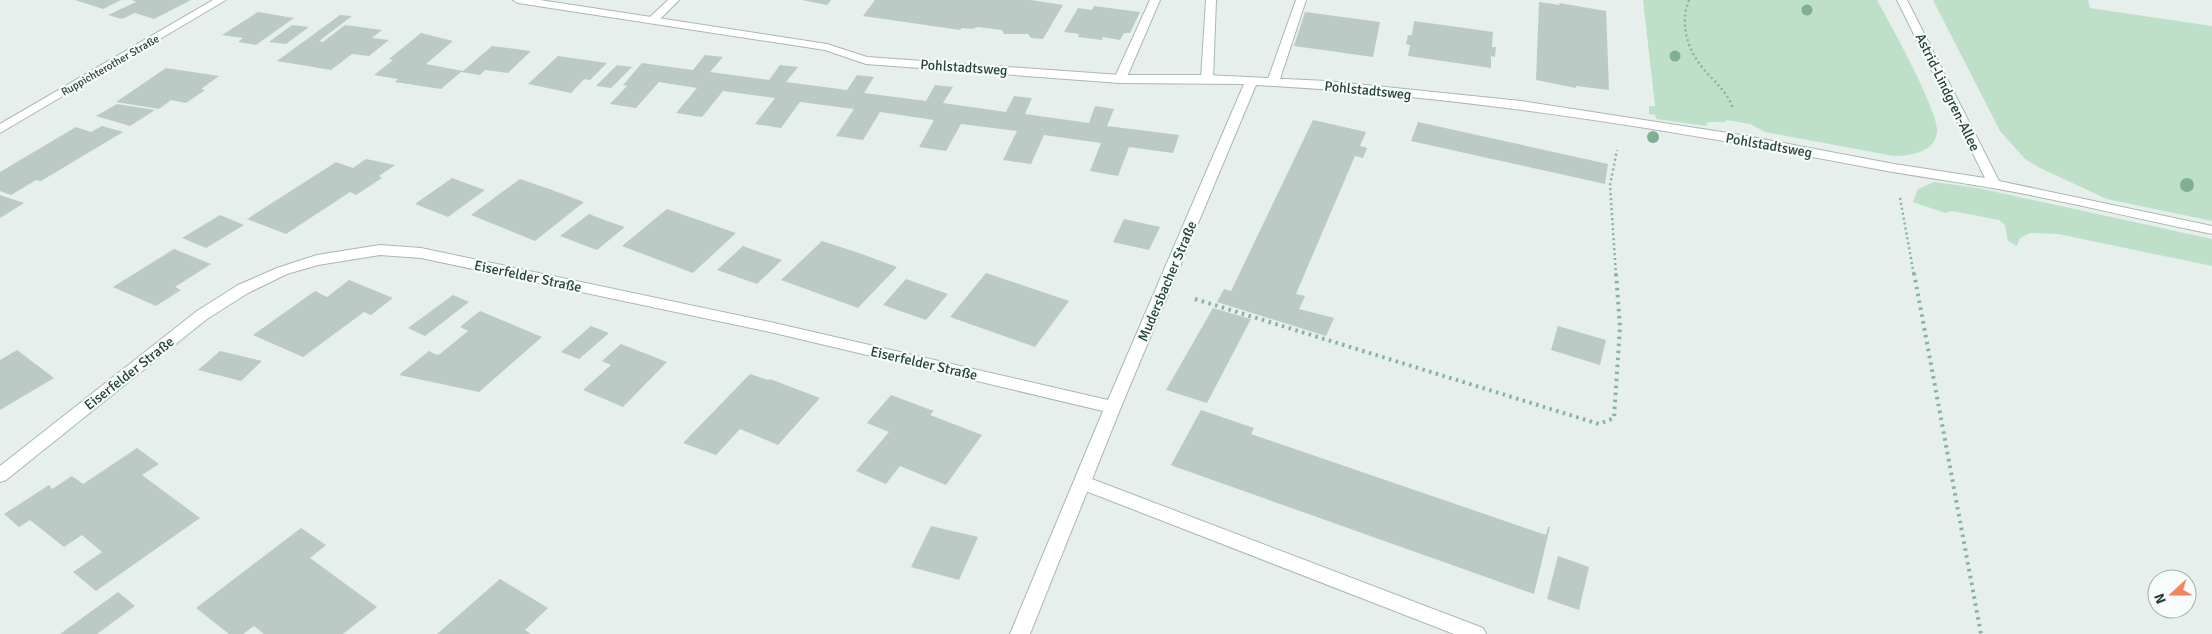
<svg xmlns="http://www.w3.org/2000/svg" width="2212" height="634" font-family="Signika,sans-serif">
  <style>
    .green { fill: #bfe0c8 }
    .building { fill: #bbcac4 }
    .lines { fill: none; stroke-linecap: round; stroke-linejoin: round }
    .service-casing { stroke: #a8b8b2; stroke-width: 2 }
    .minor-casing { stroke: #a8b8b2; stroke-width: 2 }
    .path-far1 { stroke: #86b3a5; stroke-width: 2.5; stroke-dasharray: 2 3; stroke-linecap: butt }
    .path { stroke: #86b3a5; stroke-width: 4; stroke-dasharray: 2.5 4.5; stroke-linecap: butt }
    .service { fill: #fff; fill-rule: evenodd }
    .minor { fill: #fff; fill-rule: evenodd }
    .tree { fill: #80af93 }
    .labels { text-anchor: middle; stroke-width: 4.5; stroke-linejoin: round; paint-order: stroke }
    .far-street-label { font-size: 11px; fill: #24423a; stroke: #f7fbf9 }
    .street-label { font-size: 14px; fill: #24423a; stroke: #f7fbf9 }
  </style>
  <rect width="100%" height="100%" fill="#e6efeb"/>
  <path class="green" d="M1643 0H1877C1889 22 1940 113 1937 132 1935 152 1910 156 1894 156L1765 132 1750 124 1726 120 1725 122H1708L1706 126 1656 119 1655 115 1649 114V106H1655Z
    M1933 0H2088L2090 8 2212 26V221L2107 199 2040 168 2025 159 2000 131Z
    M1934 182 1978 188 2212 239V266L2058 234 2030 233 2020 238 2017 246 2008 241 2005 225 1999 220 1952 211 1945 213 1913 202 1918 189Z"/>
  <path class="building" d="M75 0H121L103 9Z
    M132 0H191L154 19 135 13 122 19 108 15 136 2Z
    M802 0H831L827 5Z
    M875 0H1031L1063 5 1043 39 1031 38 1028 34H1004L1002 30 978 27 972 29 962 28 960 30 863 16Z
    M1539 2 1560 5 1559 3 1606 11 1609 90 1576 86V88L1536 80Z
    M1094 6 1140 12 1130 33H1124L1120 40 1103 37 1102 40 1078 37 1079 34 1064 32 1078 8 1092 10Z
    M258 12 294 18 256 45 238 42 243 38 222 35Z
    M1305 12 1380 22 1373 57 1294 46Z
    M340 15 352 16 319 41 323 42 345 25 382 30 372 38 389 40 369 56 352 54 331 70 277 61Z
    M1414 21 1493 32 1492 47H1496L1495 57 1491 56V68L1408 56 1410 45 1406 44 1408 35H1412Z
    M292 25 309 27 286 44 269 42Z
    M421 33 453 41 426 64 463 71 492 46 531 51 508 73 485 70 480 75 461 72 441 89 395 82 398 79 374 75 393 60 389 59Z
    M705 55 723 57 710 72 769 80 780 65 798 67 786 82 847 90 857 75 874 77 864 93 926 101 935 85 953 87 943 103 1006 112 1014 96 1032 98 1025 114 1089 123 1095 106 1114 109 1107 126 1179 135 1173 153 1129 147 1118 176 1090 171 1101 143 1044 135 1031 164 1003 160 1017 131 961 124 946 151 919 147 934 120 880 112 863 140 836 136 854 109 800 102 781 128 755 124 775 98 723 91 702 117 676 113 697 88 659 82 636 108 610 104 627 86 623 85 642 63 693 70Z
    M558 56 607 63 590 80 584 79 571 93 528 84Z
    M617 65 632 67 611 88 596 86Z
    M166 68 219 76 201 89 205 90 186 103 171 100 159 109 116 102Z
    M117 104 155 110 130 126 96 116Z
    M1313 120 1366 132 1360 146 1367 148 1363 158 1355 156 1296 294 1305 296 1299 309 1334 318 1326 336 1217 302 1224 289 1231 291Z
    M1418 122 1608 164 1605 184 1411 141Z
    M102 126 123 132 41 181 36 180 11 195 0 191V172L76 127 91 132Z
    M366 159 395 165 379 176 382 178 356 195 350 192 286 234 247 219 336 162 353 168Z
    M452 178 485 190 448 217 415 204Z
    M520 179 552 190 584 202 535 241 471 215Z
    M0 195 24 203 0 218Z
    M667 209 701 221 736 233 693 273 622 246Z
    M589 214 607 221 625 227 597 250 560 236Z
    M220 215 244 225 206 248 182 238Z
    M1124 219 1160 227 1149 250 1113 242Z
    M822 241 859 253 897 267 858 308 781 280Z
    M743 246 762 253 782 260 757 284 717 270Z
    M174 249 211 264 175 287 181 290 156 306 113 287Z
    M986 273 1069 301 1035 347 950 317Z
    M906 279 948 294 926 320 883 305Z
    M349 280 393 298 371 315 364 312 303 357 253 335 315 291 327 297Z
    M453 295 469 302 425 336 408 328Z
    M1213 308 1251 319 1207 403 1166 390Z
    M480 311 542 337 479 392 399 375 429 351 437 355 440 354 468 331 460 327Z
    M591 326 609 333 579 359 561 352Z
    M1558 326 1606 340 1600 365 1551 350Z
    M621 344 667 362 623 407 583 390 611 365 602 361Z
    M17 350 54 378 0 410V360Z
    M220 351 262 361 241 381 198 370Z
    M750 374 768 380 770 379 820 398 778 445 740 429 716 455 683 443Z
    M891 395 931 410H934L930 415 982 435 946 485 900 466 886 484 856 471 889 432 867 423Z
    M1201 410 1254 428 1251 434 1546 535 1548 527H1550L1534 594 1173 466 1171 465Z
    M137 448 159 464 142 475 200 518 96 591 73 572 102 552 82 535 64 547 30 520 19 527 4 514 49 485 52 489 72 476 83 484Z
    M931 526 978 537 959 580 911 567Z
    M301 528 326 545 310 558 377 607 343 634H264L254 626 243 634H229L196 608Z
    M1558 556 1589 567 1579 610 1547 599Z
    M500 579 548 608 525 630 531 634H437Z
    M118 592 135 606 97 634H60Z"/>
  <g class="lines">
    <g class="service-casing">
      <path id="service" d="M668 0H679L658 21H650L648 19 650 17Z
        M1150 0H1160L1126 79 1120 83 1116 82 1114 79Z
        M1206 0H1216L1213 79 1207 83 1201 79Z
        M1296 0H1306L1279 82 1273 86 1269 85 1267 82Z
        M1084 476 1483 628 1486 634H1454L1078 488 1075 483 1078 478Z"/>
    </g>
    <g class="minor-casing">
      <path id="minor" d="M213 0H226L0 133V124Z
        M513 0H540L827 44 867 57 1120 75H1207L1327 81 1521 101 1741 135 1894 164 1985 178 1897 0H1907L1999 181 2212 226V234C2139 219 2066 201 1993 188 1958 182 1922 177 1887 171 1679 131 1469 96 1256 85L1121 407 1030 634H1010L1103 411 770 332 421 258 380 255 318 265 287 274 248 293 207 319 6 480 0 482V466L197 311 238 285 277 268 317 255 380 245 421 248 770 322 1108 400 1244 84 1120 83 866 64 825 50 518 3Z"/>
    </g>
    <path class="path-far1" d="M1689 0C1679 25 1688 52 1706 72 1717 84 1728 93 1733 109
      M1900 198 1914 275
      M1616 275 1610 185 1617 150"/>
    <path class="path" d="M1914 273 1981 634
      M1195 299 1599 424 1614 418 1620 327 1616 273"/>
    <use href="#service" class="service"/>
    <use href="#minor" class="minor"/>
  </g>
  <g class="tree">
    <circle cx="1807" cy="10" r="5.5"/>
    <circle cx="1675" cy="56" r="5.5"/>
    <circle cx="1653" cy="137" r="6"/>
    <circle cx="2187" cy="185" r="7"/>
  </g>
  <g class="labels">
    <g class="far-street-label">
      <text transform="translate(110 65) rotate(-30)" y="4">Ruppichterother Straße</text>
    </g>
    <g class="street-label">
      <text transform="translate(964 67) rotate(4)" y="5">Pohlstadtsweg</text>
      <text transform="translate(1368 90) rotate(6)" y="5">Pohlstadtsweg</text>
      <text transform="translate(1948 92) rotate(64)" y="5">Astrid-Lindgren-Allee</text>
      <text transform="translate(1769 145) rotate(10)" y="5">Pohlstadtsweg</text>
      <text transform="translate(528 276) rotate(12)" y="5">Eiserfelder Straße</text>
      <text transform="translate(1167 281) rotate(-67)" y="5">Mudersbacher Straße</text>
      <text transform="translate(924 363) rotate(13)" y="5">Eiserfelder Straße</text>
      <text transform="translate(129 373) rotate(-38)" y="5">Eiserfelder Straße</text>
    </g>
  </g>
  <g transform="translate(2172 594) rotate(249)"><circle r="24" fill="#f7fbf9" stroke="#a3b1ad"/>
  <path d="M0-4L9 19L0 12L-9 19Z" fill="#f4845f"/>
  <text y="-8" font-size="14" font-weight="bold" text-anchor="middle" fill="#24423a">N</text>
  </g>
</svg>
